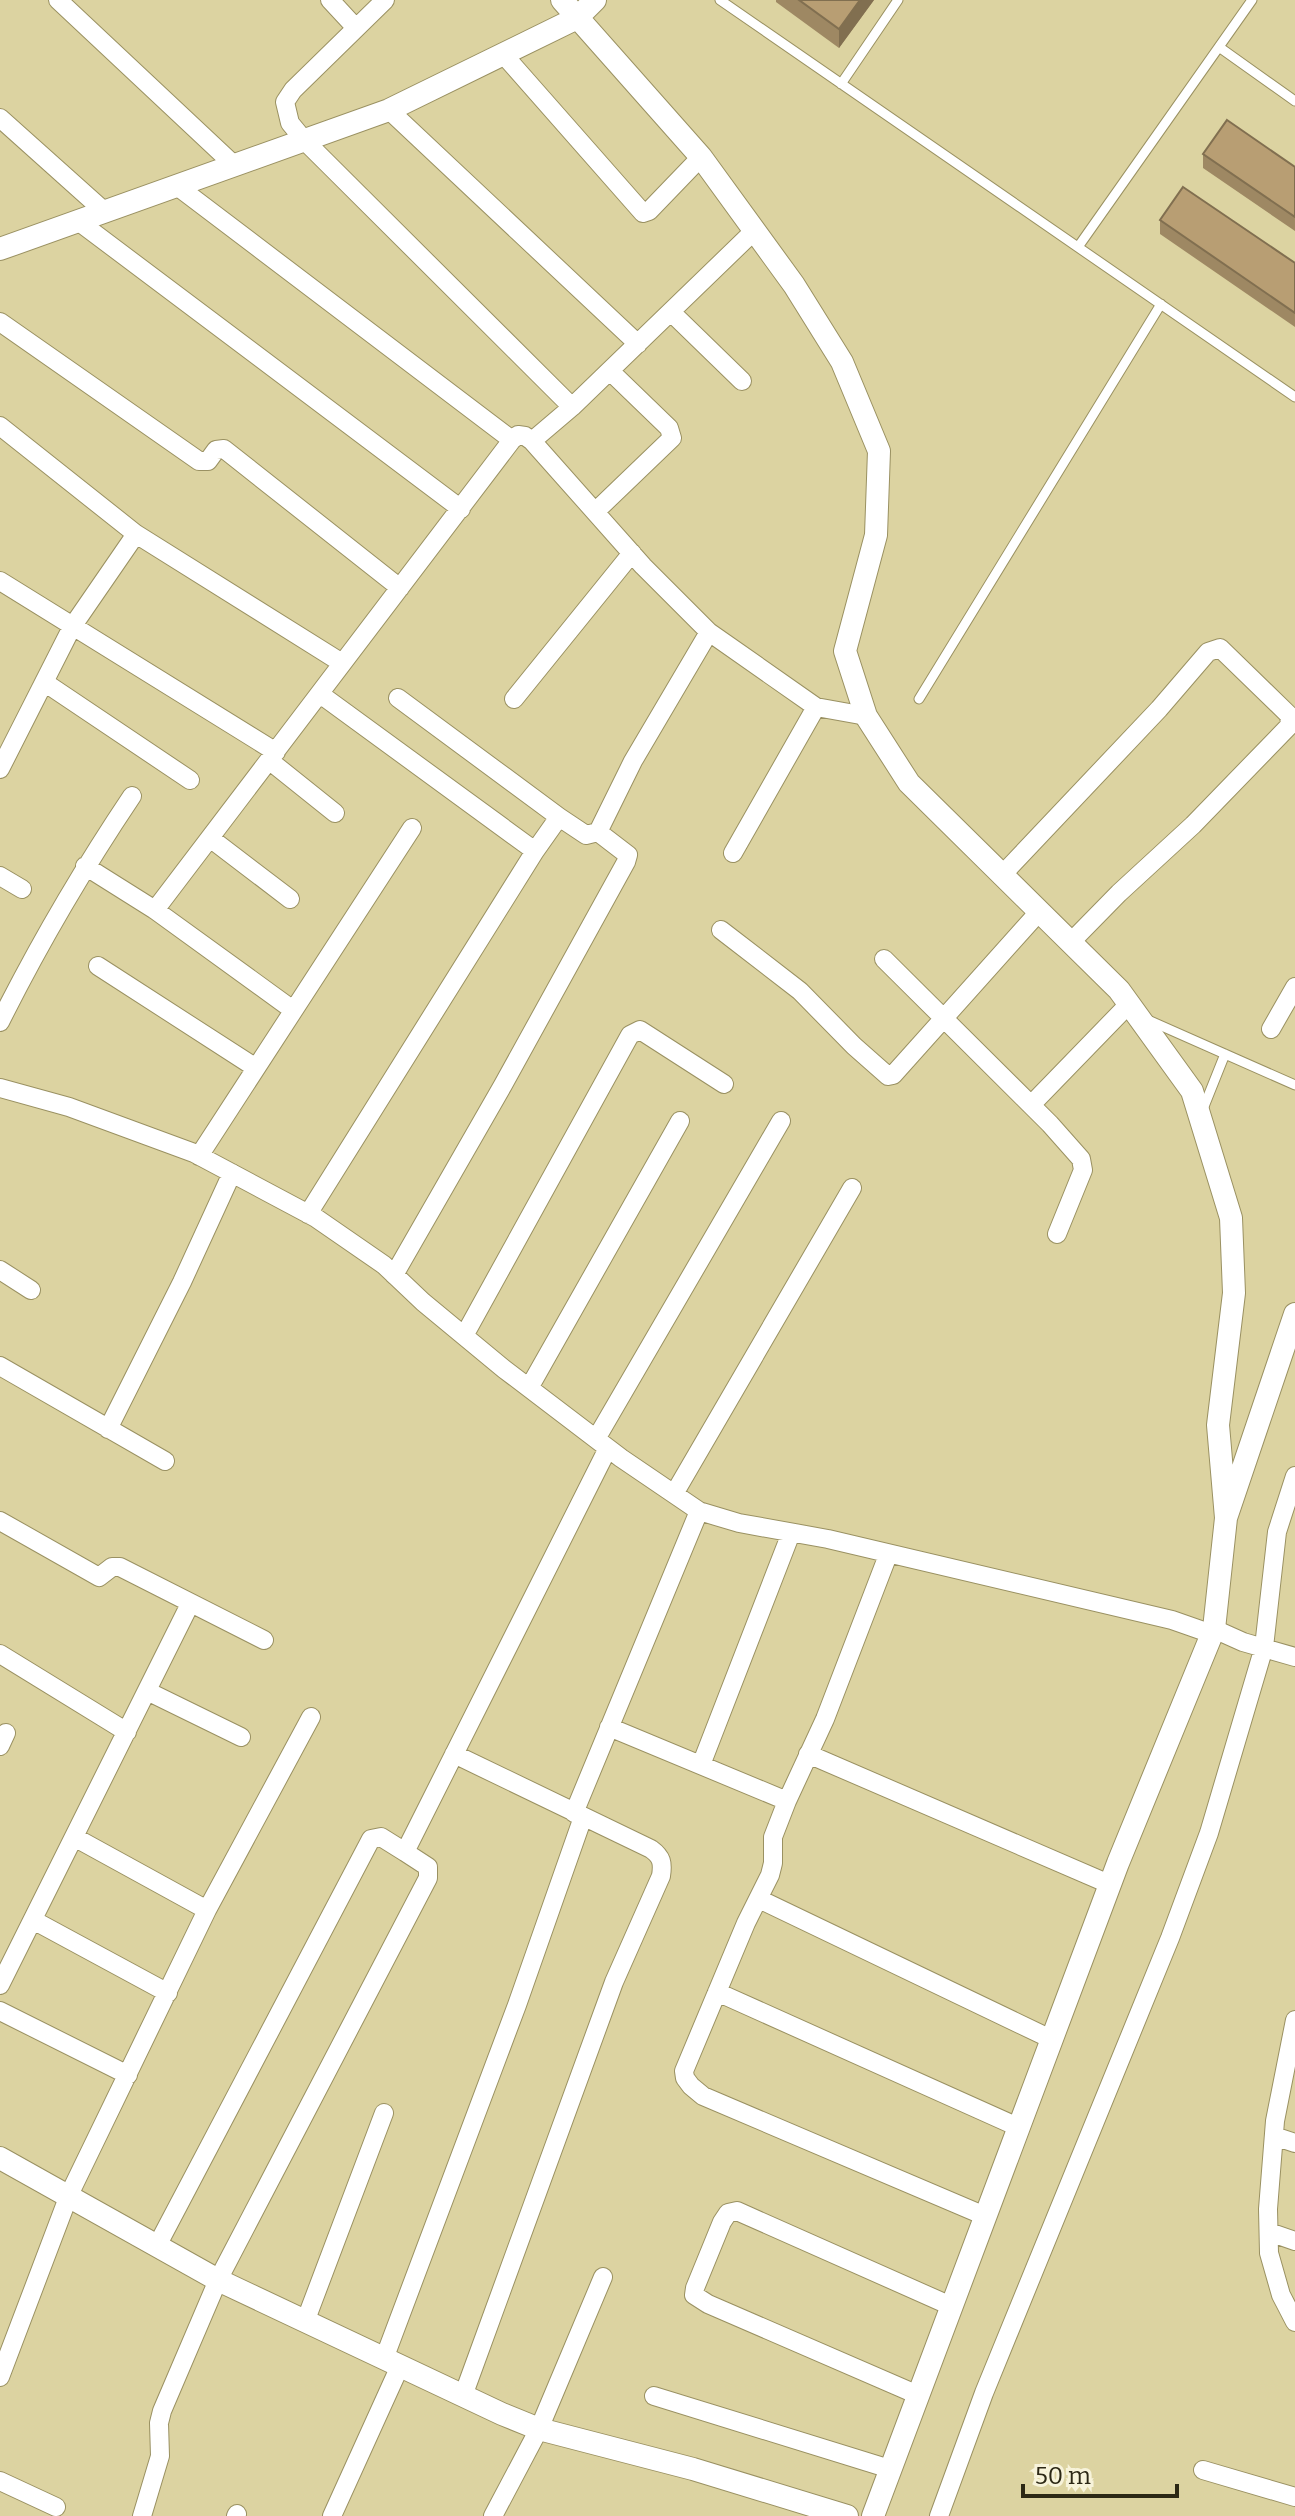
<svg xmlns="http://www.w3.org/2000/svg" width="1295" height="2516" font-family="Bitter,serif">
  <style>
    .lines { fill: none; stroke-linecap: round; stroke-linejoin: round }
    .service-casing { stroke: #9a9162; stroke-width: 11 }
    .minor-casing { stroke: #9a9162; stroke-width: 20 }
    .tertiary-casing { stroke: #9a9162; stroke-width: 24 }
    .service { stroke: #fff; stroke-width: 9 }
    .minor { stroke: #fff; stroke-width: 18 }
    .tertiary { stroke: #fff; stroke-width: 22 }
    .wall { fill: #9e8863 }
    .shaded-wall { fill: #816f50 }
    .building { fill: #b89e73; stroke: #816f50; stroke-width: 2 }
  </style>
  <rect width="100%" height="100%" fill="#dcd3a1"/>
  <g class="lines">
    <g class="service-casing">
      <path id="service" d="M720 0 1295 397
        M1219 47 1295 101
        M841 84 898 0
        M1078 247 1252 0
        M919 699 1161 304
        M1148 1020 1295 1085
        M1203 1109 1225 1054"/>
    </g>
    <g class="minor-casing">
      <path id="minor" d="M58 0 234 165
        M330 0 356 28
        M385 0 293 90 285 102 290 123 304 140 572 407
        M503 54 643 213 649 211 701 157
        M389 110 638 344
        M0 118 105 212
        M177 186 512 440
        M78 221 461 509
        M671 312 742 381
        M0 322 199 461H208L216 450 224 449 400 588
        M0 426 136 534 342 663
        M532 441 643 566 709 632 816 707 866 716
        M596 511 672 438 669 428 610 371
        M0 581 276 752
        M44 682 190 780
        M398 698 559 817 535 851
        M514 699 632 553
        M270 761 335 813
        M0 769 72 627 136 534
        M559 817 586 835 598 832
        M210 838 290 899
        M733 853 816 707
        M85 866 155 910 293 1010
        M0 876 22 889
        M1001 876 1159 709 1208 652 1220 648 1289 715 1290 725 1193 825 1119 893 1070 943
        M155 910 512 440 518 435 525 436 532 441 572 407 754 231
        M721 930 800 991 854 1046 888 1076 893 1075 1038 913
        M884 959 1050 1124 1081 1159 1083 1170 1057 1234
        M98 966 256 1068
        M0 1022C39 944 83 869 132 796
        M1271 1029 1295 987
        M0 1088 69 1107 194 1153 316 1218 384 1265 423 1302 504 1369 621 1458 699 1511 739 1523 828 1539 1172 1620 1212 1634
        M1031 1105 1129 1004
        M199 1156 412 828
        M308 1214 535 851 320 694
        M0 1270 31 1290
        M394 1275 503 1085 626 862 628 855 598 832 633 761 709 632
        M464 1336 630 1035 640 1030 724 1084
        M0 1366 165 1461
        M529 1388 680 1121
        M108 1429 182 1282 232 1173
        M596 1439 781 1121
        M674 1494 852 1188
        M0 1521 99 1577 112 1567H120L264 1640
        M888 1555 825 1719 787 1801 773 1837V1863L770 1875 746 1923 684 2071 685 2078 691 2086 703 2096 985 2216
        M1214 1629 1243 1642 1295 1657
        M0 1654 127 1732
        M147 1691 241 1737
        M609 1727 787 1801
        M0 1746 6 1733
        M454 1754 651 1849C662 1857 663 1863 661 1876L614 1982 463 2396
        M808 1754 1109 1884
        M701 1765 791 1533
        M574 1813 699 1511
        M74 1837 207 1910
        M759 1899 1051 2039
        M33 1920 168 1993
        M0 1985 190 1604
        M717 1992 1018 2127
        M0 2011 128 2075
        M1295 2020 1275 2121 1268 2209 1269 2253 1281 2295 1295 2322
        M1274 2136 1295 2143
        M1269 2232 1295 2241
        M158 2244 371 1839 381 1837 405 1852 608 1448
        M305 2322 384 2113
        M384 2359 517 2005 583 1817
        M0 2377 69 2195 207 1910 311 1717
        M918 2395 708 2304 694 2295 695 2288 722 2222 728 2213 737 2211 951 2306
        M654 2396 890 2469
        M1203 2470 1295 2497
        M0 2481 56 2507
        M142 2516 160 2456 159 2423 162 2411 218 2280 428 1878V1867L405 1852
        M236 2516 237 2514
        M332 2516 400 2366
        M493 2516 539 2429 603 2277
        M939 2516 984 2393 1170 1938 1209 1833 1264 1647 1277 1532 1295 1476"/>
    </g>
    <g class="tertiary-casing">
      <path id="tertiary" d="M562 0 701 157 794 285 842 362 879 451 876 535 845 651 866 716 909 783 1119 990 1192 1091 1231 1218 1234 1293 1218 1425 1226 1518
        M0 249 389 110 577 18 595 0
        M0 2158 218 2280 502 2414 539 2429 693 2469 847 2516
        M873 2516 1118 1863 1214 1629 1226 1518 1295 1314"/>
    </g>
    <use href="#service" class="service"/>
    <use href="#minor" class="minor"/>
    <use href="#tertiary" class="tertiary"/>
  </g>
  <path class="wall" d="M776 0H874L839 48 776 2Z
    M1203 154 1295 167V231L1203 168Z
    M1160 220 1295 263V327L1160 234Z"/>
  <path class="shaded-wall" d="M860 0H874L839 48V29Z"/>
  <path class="building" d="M799 0H860L839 29Z
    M1227 120 1295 167V217L1203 154Z
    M1183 187 1295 263V313L1160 220Z"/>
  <path d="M1023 2484v12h154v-12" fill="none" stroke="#2c2815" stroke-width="4"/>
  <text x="1035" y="2484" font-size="24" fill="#2c2815" stroke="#f7f3da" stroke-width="6" paint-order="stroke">50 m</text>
</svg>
